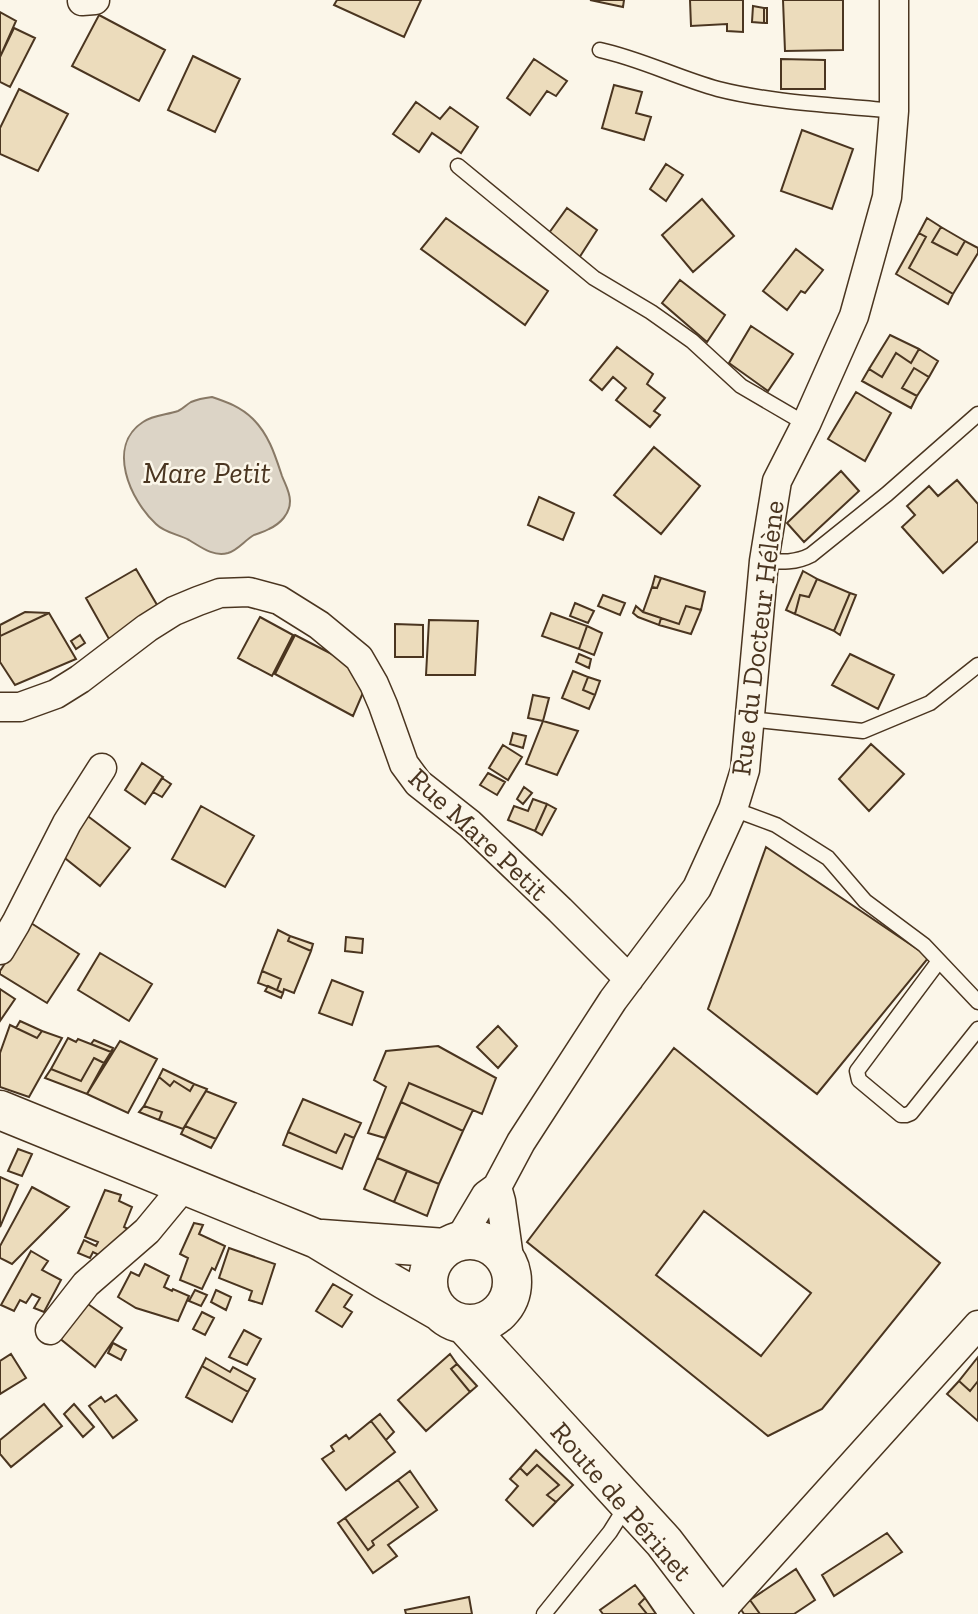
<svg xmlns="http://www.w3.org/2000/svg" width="978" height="1614" font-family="'Zilla Slab',serif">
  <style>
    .water { fill: #dcd4c6; stroke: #887966; stroke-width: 2 }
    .building { fill: #ecdcbc; stroke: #4a3520; stroke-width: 2; fill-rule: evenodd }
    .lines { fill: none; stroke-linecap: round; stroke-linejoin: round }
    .lane-casing { stroke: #4a3520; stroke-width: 17 }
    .street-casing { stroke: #4a3520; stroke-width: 31 }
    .secondary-casing { stroke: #4a3520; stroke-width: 41 }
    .lane { stroke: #fbf6e9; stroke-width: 14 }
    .street { stroke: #fbf6e9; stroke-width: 28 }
    .secondary { stroke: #fbf6e9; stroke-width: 38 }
    .labels { text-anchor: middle; stroke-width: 5; stroke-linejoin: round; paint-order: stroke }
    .street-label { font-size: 28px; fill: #4a3520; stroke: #fbf6e9 }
    .water-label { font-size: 30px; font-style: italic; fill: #4a3520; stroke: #fbf6e9 }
  </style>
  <rect width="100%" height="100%" fill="#fbf6e9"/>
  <path class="water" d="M212 397C227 402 241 407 253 419 269 435 275 455 282 476 285 484 290 492 290 501 290 514 280 524 269 529 264 532 259 533 254 535 245 540 238 550 228 553 213 557 201 547 189 540 178 534 165 533 156 524 130 500 106 446 143 422 153 415 166 415 178 411 183 409 186 405 191 402 198 399 204 398 212 397Z"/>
  <path class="building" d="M337 0H421L404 37 334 5Z
    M590 0H624L623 7Z
    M690 0H743V32L727 31V24L691 26Z
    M783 0H843V50L785 51Z
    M753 6 764 8V23L752 22Z
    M764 8H767V23H764Z
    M0 12 16 21 0 57Z
    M99 15 165 50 139 101 72 66Z
    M14 28 35 38 10 87 0 82V57Z
    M193 56 240 79 215 132 168 110Z
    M534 59 567 81 556 96 547 91 530 115 507 98Z
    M781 59 825 60V89H781Z
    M614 85 642 92 636 113 651 117 644 140 602 128Z
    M19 89 68 114 38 171 0 154V128Z
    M416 102 440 119 450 107 478 127 461 153 432 133 419 152 393 134Z
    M802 130 853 149 832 209 781 191Z
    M666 164 683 175 666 201 650 189Z
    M702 199 734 236 693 272 662 235Z
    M567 208 597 230 579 258 549 233Z
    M446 218 548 291 525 325 421 249Z
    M927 218 941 227 932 242 957 255 965 241 978 248V253L953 294 909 268 926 237 919 233Z
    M941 227 965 241 957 255 932 242Z
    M919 233 926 237 909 268 953 294 948 304 896 274Z
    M796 249 823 270 805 293 801 291 787 310 763 291Z
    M680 280 725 315 707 342 662 303Z
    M751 326 793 354 768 391 729 363Z
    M890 335 919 349 911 363 896 353 882 377 869 369Z
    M617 347 653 374 647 384 665 398 654 411 660 415 650 427 616 400 626 388 613 377 602 390 590 380Z
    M919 349 938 361 929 377 914 368 902 388 917 396 911 408 862 381 869 369 882 377 896 353 911 363Z
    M914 368 929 377 917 396 902 388Z
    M856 392 891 413 865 461 828 439Z
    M654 447 700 486 661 534 614 495Z
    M841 471 859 491 804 542 787 523Z
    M957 480 978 504V541L943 573 902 527 915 515 907 506 929 486 938 496Z
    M539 497 574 513 563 540 528 525Z
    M136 569 160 610 109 639 86 598Z
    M803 571 817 579 809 597 800 595 795 614 786 610Z
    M655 576 661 578 657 588 652 587Z
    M661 578 705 592 701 610 686 606 679 624 643 612 652 587 657 588Z
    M817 579 850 593 834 631 795 614 800 595 809 597Z
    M850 593 856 595 840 635 834 631Z
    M603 595 625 603 620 615 598 606Z
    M575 603 594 611 588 623 570 616Z
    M636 606 643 612 661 618 659 625 638 617 633 613Z
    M686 606 701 610 691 634 659 625 661 618 679 624Z
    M25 612 49 613 0 636V625Z
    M49 613 76 659 15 685 0 662V636Z
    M551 613 587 626 579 649 542 636Z
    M260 617 293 635 272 676 238 658Z
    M429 620 478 621 475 675H426Z
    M395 624 423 625V657H395Z
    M587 626 602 633 594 655 579 649Z
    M80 635 85 643 76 649 71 641Z
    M295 635 355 666 365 688 353 716 275 674Z
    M579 654 591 659 589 668 576 662Z
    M850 654 894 675 878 709 832 685Z
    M573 671 588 677 583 690 595 695 589 709 562 698Z
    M588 677 600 681 595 695 583 690Z
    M533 695 549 698 543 721 528 718Z
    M543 721 578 731 557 775 526 764Z
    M513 733 526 736 523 748 510 744Z
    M871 744 904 774 869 811 839 779Z
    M503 745 522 757 508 780 489 768Z
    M142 763 163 777 145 804 125 790Z
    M488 773 505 782 497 795 480 785Z
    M162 778 171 784 162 797 153 792Z
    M524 787 532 793 523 804 517 799Z
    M533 799 547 804 535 831 508 820 514 806 528 811Z
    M547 804 556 809 542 835 535 831Z
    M201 806 254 836 225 887 172 859Z
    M85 814 130 848 100 886 56 851Z
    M766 847 929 957 817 1094 708 1009Z
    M31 923 79 954 47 1003 0 974V971Z
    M278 930 290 936 288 941 311 951 294 993 284 989 283 993 277 990 281 979 262 971Z
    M290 936 313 944 311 951 288 941Z
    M346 937 363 939 362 953 345 951Z
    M100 953 152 984 129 1021 78 990Z
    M262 971 281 979 277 990 258 983Z
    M332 980 363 992 352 1025 319 1013Z
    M268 986 283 993 281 998 265 991Z
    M0 989 15 999 0 1021Z
    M20 1021 42 1031 37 1038 16 1028Z
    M10 1025 37 1038 42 1031 62 1038 29 1097 0 1087V1053Z
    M498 1026 517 1046 498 1068 477 1047Z
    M68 1038 76 1042 78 1039 111 1052 104 1063 94 1058 81 1081 51 1069Z
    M94 1040 113 1048 111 1052 91 1044Z
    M120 1041 157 1059 128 1113 87 1094Z
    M438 1046 496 1078 482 1114 409 1083 385 1138 368 1133 386 1087 374 1080 386 1051Z
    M674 1048 940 1263 822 1409 768 1436 527 1242ZM704 1211 811 1293 761 1356 656 1275Z
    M94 1058 104 1063 87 1094 45 1078 51 1069 81 1081Z
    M163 1069 194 1084 190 1091 174 1081 170 1086 159 1077Z
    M159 1077 170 1086 174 1081 190 1091 194 1084 207 1089 183 1129 159 1120 162 1112 144 1106Z
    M409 1083 473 1110 463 1131 401 1102Z
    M206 1091 236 1103 216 1139 185 1126Z
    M303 1099 361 1123 354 1138 345 1134 336 1153 288 1132Z
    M401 1102 463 1131 439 1184 377 1158Z
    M144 1106 162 1112 159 1120 139 1112Z
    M185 1126 216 1139 211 1148 181 1134Z
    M288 1132 336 1153 345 1134 354 1138 342 1169 283 1145Z
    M18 1149 32 1154 22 1176 8 1171Z
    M377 1158 407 1171 394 1202 364 1189Z
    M407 1171 439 1184 427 1216 394 1202Z
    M0 1177 18 1185 0 1227Z
    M32 1187 69 1207 12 1264 0 1258V1246Z
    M105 1190 121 1195 119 1201 132 1207 124 1227 132 1231 103 1257 93 1252 90 1258 78 1253 84 1240 96 1246 98 1242 85 1237Z
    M194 1223 203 1225 199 1234 225 1246 215 1270 212 1268 202 1289 180 1280 188 1258 180 1254Z
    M229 1248 275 1264 262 1304 249 1300 252 1291 219 1278Z
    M31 1251 48 1261 42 1270 61 1280 44 1312 34 1308 40 1298 32 1294 26 1303 20 1300 14 1311 1 1305Z
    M145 1264 169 1276 164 1287 172 1291 173 1289 189 1296 178 1321 136 1308 118 1297 131 1272 139 1276Z
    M333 1284 352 1295 344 1307 352 1312 342 1327 316 1311Z
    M195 1290 207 1295 201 1306 189 1301Z
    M216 1290 231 1297 226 1310 211 1302Z
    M85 1302 122 1328 95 1367 58 1337Z
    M202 1312 214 1318 205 1335 193 1329Z
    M244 1330 261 1339 247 1365 229 1357Z
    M113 1343 126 1350 121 1360 108 1353Z
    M11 1354 26 1378 0 1394V1361Z
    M450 1354 457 1364 451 1369 470 1392 426 1431 398 1400Z
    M978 1357V1381L970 1391 959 1381Z
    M206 1358 230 1372 233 1367 255 1379 248 1392 202 1366Z
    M457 1364 477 1386 470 1392 451 1369Z
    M202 1366 248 1392 232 1422 186 1397Z
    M959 1381 970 1391 978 1381V1421L947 1394Z
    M116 1395 137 1420 113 1438 89 1406 101 1397 105 1402Z
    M44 1404 62 1426 11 1467 0 1454V1440Z
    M74 1404 94 1427 83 1437 64 1414Z
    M380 1414 394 1432 386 1440 371 1421Z
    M371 1421 395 1452 346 1490 322 1459 334 1451 331 1446 346 1435 349 1439Z
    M536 1450 573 1485 556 1502 547 1495 559 1485 537 1465 527 1475 520 1468Z
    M537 1465 559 1485 547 1495 556 1502 533 1526 506 1500 518 1486 510 1479 520 1468 527 1475Z
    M410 1471 437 1510 388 1545 397 1556 373 1573 338 1523 345 1518 368 1550 374 1545 372 1541 418 1507 398 1480Z
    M398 1480 418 1507 372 1541 374 1545 368 1550 345 1518Z
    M887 1533 902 1552 834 1596 822 1575Z
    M796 1569 815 1600 794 1614H760L750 1600Z
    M635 1585 645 1598 639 1604 647 1614H603L600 1610Z
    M469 1597 472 1614H406L405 1610Z
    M645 1598 656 1614H647L639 1604Z
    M750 1600 760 1614H744L740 1608Z"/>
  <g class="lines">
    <g class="lane-casing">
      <path id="lane" d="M600 50C641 59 678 78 718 89 773 103 837 105 894 111
        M458 166 594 278 651 312 692 341 741 386 806 424
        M764 561C781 562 796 563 811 555L887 494 978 414
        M749 719 863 731 930 703 978 665
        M733 809 776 825 828 858 865 901 924 945 978 1002
        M939 961 857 1071 859 1080 901 1115H906L911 1113 978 1029
        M544 1614 610 1532 620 1516 623 1502"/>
    </g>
    <g class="street-casing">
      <path id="street" d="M82 1 95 0
        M0 707H20L56 694 80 679 147 628 174 611 198 601 220 593 249 592 279 600 319 625 359 658 374 684 383 705 404 764 418 783 470 824 560 910 629 979
        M0 950 16 923 67 823 102 768
        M497 1187 501 1201 511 1272
        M458 1242 486 1195 497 1187 521 1142 613 1000 697 888 733 809 745 770 764 561 777 481 806 424 854 316 887 197 894 111V0
        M50 1330 86 1284 147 1231 185 1185
        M718 1614 978 1325"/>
    </g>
    <g class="secondary-casing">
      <path id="secondary" d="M0 1110 317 1239 385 1280 439 1311
        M322 1239 445 1248
        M428 1282a42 42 0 1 1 84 0a42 42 0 1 1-84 0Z
        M464 1324 664 1542 719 1614"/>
    </g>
    <use href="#lane" class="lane"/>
    <use href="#street" class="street"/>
    <use href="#secondary" class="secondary"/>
  </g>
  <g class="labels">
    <g class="street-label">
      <text transform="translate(757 638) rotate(-83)" y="10">Rue du Docteur Hélène</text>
      <text transform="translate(479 834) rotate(43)" y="10">Rue Mare Petit</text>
      <text transform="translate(622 1501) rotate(49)" y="10">Route de Périnet</text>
    </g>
    <g class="water-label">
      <text x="207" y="483">Mare Petit</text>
    </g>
  </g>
</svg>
